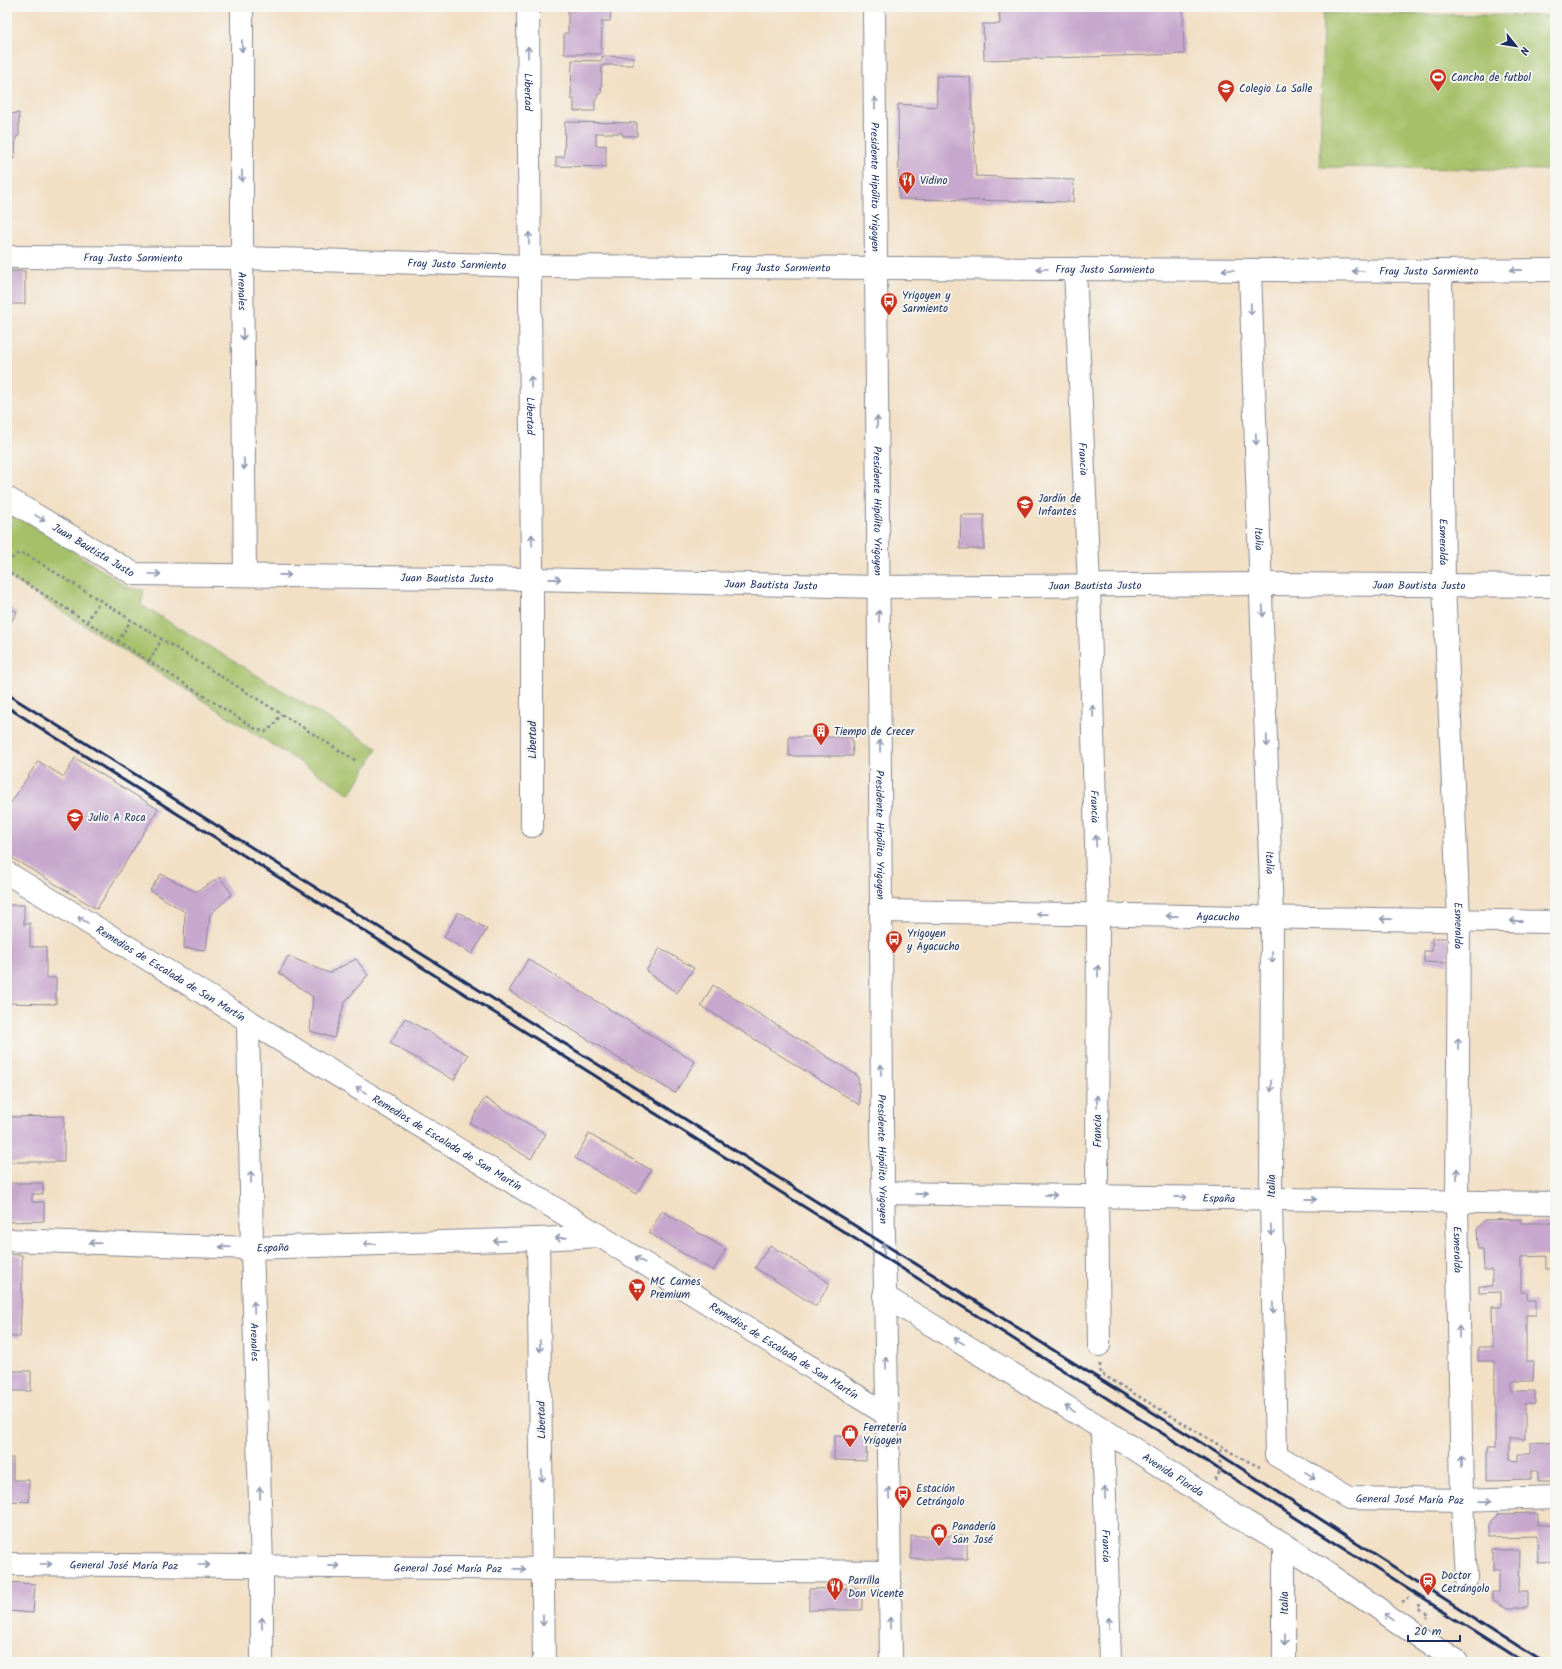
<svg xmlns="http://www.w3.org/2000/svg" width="1562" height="1669" font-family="Kalam,sans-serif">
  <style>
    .green { fill: #a5c067; stroke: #607862 }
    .building { fill: #c7a7cd }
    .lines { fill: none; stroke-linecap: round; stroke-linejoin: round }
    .minor-casing { stroke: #868791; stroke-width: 24 }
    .path { stroke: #868791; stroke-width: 2.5; stroke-dasharray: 3 3; stroke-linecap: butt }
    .minor { stroke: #fff; stroke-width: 22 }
    .rail { stroke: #1b2f5e; stroke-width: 3 }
    .oneway { stroke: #8d97ae }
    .labels { text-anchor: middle; stroke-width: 4; stroke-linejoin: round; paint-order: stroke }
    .poi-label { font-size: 11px; fill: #1b2f5e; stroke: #f6f6f2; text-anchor: start }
    .street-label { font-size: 11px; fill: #1b2f5e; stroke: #f6f6f2 }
  </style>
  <rect width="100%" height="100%" fill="#f6f6f2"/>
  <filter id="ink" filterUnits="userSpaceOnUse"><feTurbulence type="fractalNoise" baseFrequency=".025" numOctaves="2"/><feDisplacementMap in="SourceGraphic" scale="8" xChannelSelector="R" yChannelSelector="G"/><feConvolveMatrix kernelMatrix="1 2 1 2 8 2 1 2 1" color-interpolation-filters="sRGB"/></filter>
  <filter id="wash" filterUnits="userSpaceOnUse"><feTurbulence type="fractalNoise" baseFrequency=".012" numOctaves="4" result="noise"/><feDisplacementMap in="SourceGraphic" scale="16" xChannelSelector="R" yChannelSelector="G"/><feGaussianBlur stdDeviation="0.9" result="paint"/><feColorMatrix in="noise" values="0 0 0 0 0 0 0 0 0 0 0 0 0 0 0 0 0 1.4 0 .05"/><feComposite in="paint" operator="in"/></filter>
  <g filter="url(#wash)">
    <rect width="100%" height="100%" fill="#f2dfc4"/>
    <path class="green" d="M1323 13 1555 16V170L1320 167Z
      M7 508 129 588 144 590 141 605 377 748 369 763 350 794 7 576Z"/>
    <g id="blocks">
      <path class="building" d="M999 7H1183L1184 54 984 60 983 24H1000Z
        M568 10 611 11 610 21H602L601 54H564V33H568Z
        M602 56 633 57V65H602L601 94H598V99H595V111H574V99H571L572 60 602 61Z
        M936 76 970 77 976 176 1074 180 1073 202 899 199 898 104 937 107Z
        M19 113V136L16 137 15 158H7V114Z
        M565 122 637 123V136H623L622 133H596V146L606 145V167L556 166V157H564Z
        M7 271H25V304H7Z
        M961 515H984V549H960Z
        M7 606 17 612 7 629Z
        M789 737H852L853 756H789Z
        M75 758 158 809 97 909 7 855V809L38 761 64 777Z
        M161 874 196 892 220 877 232 894 210 915 206 950 184 948 185 912 150 890Z
        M7 905H24V925L30 923V947H46V978H56V1004L7 1003Z
        M458 912 487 929 472 954 444 937Z
        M1432 938H1449L1448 963 1424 962V951H1432Z
        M660 948 694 968 677 993 646 971Z
        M288 956 329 973 356 959 368 975 345 1002 334 1038 310 1031 313 997 279 973Z
        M528 959 695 1062 675 1093 509 991Z
        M713 985 858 1076 860 1105 701 1006Z
        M405 1018 468 1055 454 1080 390 1043Z
        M485 1098 546 1134 531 1159 470 1123Z
        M64 1116V1162H7V1117Z
        M589 1134 651 1170 636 1194 575 1158Z
        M7 1183H43V1194H32V1202H44V1221L7 1222Z
        M662 1211 726 1249 713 1271 649 1233Z
        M1521 1219V1223H1555V1269H1546V1256L1521 1257V1292H1527V1300H1536V1315H1526V1361H1534L1533 1381H1511V1391H1535V1404H1525V1439H1510V1460L1519 1461V1454H1531V1442L1555 1443V1469H1552V1482H1537V1471H1531V1479L1487 1480V1448H1495V1361H1478V1347H1493L1492 1307H1501V1292L1479 1293V1286H1492V1270H1484L1483 1249H1478L1477 1229 1485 1220Z
        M770 1245 830 1283 816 1306 755 1268Z
        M7 1254 22 1255V1287L20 1337H7Z
        M7 1371H31V1391H7Z
        M834 1436 867 1437 866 1461 834 1460Z
        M7 1458H13V1480H29V1502L7 1501Z
        M1538 1513V1525H1555V1561L1538 1562 1537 1536 1488 1537V1526L1498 1514Z
        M911 1536H967V1559H911Z
        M1492 1550H1520L1519 1592H1528V1608H1507L1492 1599V1592H1499V1572H1492Z
        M7 1582 35 1584 33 1613 7 1611Z
        M858 1588 862 1593V1610H809V1589Z
        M859 1660V1662H837V1661Z"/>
    </g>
  </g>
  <g filter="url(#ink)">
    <use href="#blocks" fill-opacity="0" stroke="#868791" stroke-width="1"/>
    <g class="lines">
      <g class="minor-casing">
        <g id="minor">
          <path id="s1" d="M242 7V258L245 575"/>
          <path id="s2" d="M528 7 532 579V826"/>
          <path id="s3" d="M874 7 881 911 882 1126 889 1509 891 1662"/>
          <path id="s4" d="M7 257 242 258 530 266 1441 271 1555 270"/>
          <path id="s5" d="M1075 269 1089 585 1098 915 1097 1196 1099 1345"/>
          <path id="s6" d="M1250 270 1272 918 1271 1199 1276 1455 1349 1498 1462 1500 1555 1497"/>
          <path id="s7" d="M1441 271 1444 585 1459 920 1457 1201 1462 1500 1466 1579"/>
          <path id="s8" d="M7 498 134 574 532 579 878 587 1262 584 1555 586"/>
          <path id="s9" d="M7 873 600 1236 886 1414"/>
          <path id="s10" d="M881 911 1555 922"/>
          <path id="s11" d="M248 1021 252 1248 262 1565V1662"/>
          <path id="s12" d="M882 1193 1555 1203"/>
          <path id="s13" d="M7 1240 252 1248 538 1239"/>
          <path id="s14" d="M884 1296 1103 1429 1246 1522 1284 1544 1456 1662"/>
          <path id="s15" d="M1103 1429 1110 1662"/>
          <path id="s16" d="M7 1564 889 1572"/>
          <path d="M544 1662 538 1239 600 1236"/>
          <path d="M1284 1662V1544"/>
        </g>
      </g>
      <path class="path" d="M7 533 13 524
        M7 561 9 562C15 554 19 551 29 556L358 762
        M9 562 8 570 10 573 256 729 265 732 273 726 281 714
        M87 622 100 600
        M118 642 131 620
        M149 661 162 639
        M1100 1364V1373L1239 1457 1260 1467
        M1215 1480 1221 1470 1219 1454 1223 1447
        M1403 1602 1409 1598
        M1421 1605 1419 1610 1428 1615 1426 1618"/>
      <use href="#minor" class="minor"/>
      <path class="rail" d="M7 694 1219 1454 1543 1662
        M7 707 884 1257 1523 1662"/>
    </g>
    <defs><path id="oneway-shaft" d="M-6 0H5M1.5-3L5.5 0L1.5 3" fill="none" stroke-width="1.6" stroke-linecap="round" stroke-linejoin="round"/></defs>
    <g class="oneway">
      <use href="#oneway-shaft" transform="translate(242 46) rotate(90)"/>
      <use href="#oneway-shaft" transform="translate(528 52) rotate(-90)"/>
      <use href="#oneway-shaft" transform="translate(875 103) rotate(-90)"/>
      <use href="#oneway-shaft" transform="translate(242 176) rotate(90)"/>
      <use href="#oneway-shaft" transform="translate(529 238) rotate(-90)"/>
      <use href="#oneway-shaft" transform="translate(1042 269) rotate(-180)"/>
      <use href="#oneway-shaft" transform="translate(1228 270) rotate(-180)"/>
      <use href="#oneway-shaft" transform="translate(1516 270) rotate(179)"/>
      <use href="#oneway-shaft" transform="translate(1358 271) rotate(-180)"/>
      <use href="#oneway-shaft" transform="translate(1251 309) rotate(88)"/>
      <use href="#oneway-shaft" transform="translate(243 334) rotate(89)"/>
      <use href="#oneway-shaft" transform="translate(531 382) rotate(-91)"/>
      <use href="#oneway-shaft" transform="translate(877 422) rotate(-90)"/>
      <use href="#oneway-shaft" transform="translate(1256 439) rotate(88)"/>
      <use href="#oneway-shaft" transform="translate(244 464) rotate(89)"/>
      <use href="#oneway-shaft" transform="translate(40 518) rotate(31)"/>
      <use href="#oneway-shaft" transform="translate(532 540) rotate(-91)"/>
      <use href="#oneway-shaft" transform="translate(155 574)"/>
      <use href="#oneway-shaft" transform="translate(285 575) rotate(1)"/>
      <use href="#oneway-shaft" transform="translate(555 579) rotate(1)"/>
      <use href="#oneway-shaft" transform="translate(1263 611) rotate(88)"/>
      <use href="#oneway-shaft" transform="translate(879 616) rotate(-91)"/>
      <use href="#oneway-shaft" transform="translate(1093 711) rotate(-92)"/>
      <use href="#oneway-shaft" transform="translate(1267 741) rotate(88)"/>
      <use href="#oneway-shaft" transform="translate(880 746) rotate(-91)"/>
      <use href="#oneway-shaft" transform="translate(1096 841) rotate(-92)"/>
      <use href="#oneway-shaft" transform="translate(1042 914) rotate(-179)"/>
      <use href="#oneway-shaft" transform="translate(1172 916) rotate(-179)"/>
      <use href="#oneway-shaft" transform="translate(1386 919) rotate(-179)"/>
      <use href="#oneway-shaft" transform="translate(83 920) rotate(-148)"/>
      <use href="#oneway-shaft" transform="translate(1516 921) rotate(-179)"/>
      <use href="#oneway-shaft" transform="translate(1272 957) rotate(90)"/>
      <use href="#oneway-shaft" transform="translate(1098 971) rotate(-90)"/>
      <use href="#oneway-shaft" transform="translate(1458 1044) rotate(-90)"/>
      <use href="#oneway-shaft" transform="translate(881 1070) rotate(-90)"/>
      <use href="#oneway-shaft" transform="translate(1271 1086) rotate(90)"/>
      <use href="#oneway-shaft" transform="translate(361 1090) rotate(-149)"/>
      <use href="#oneway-shaft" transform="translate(1097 1101) rotate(-90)"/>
      <use href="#oneway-shaft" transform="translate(1457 1174) rotate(-90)"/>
      <use href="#oneway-shaft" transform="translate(251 1177) rotate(-91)"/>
      <use href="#oneway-shaft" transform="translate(921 1194) rotate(1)"/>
      <use href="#oneway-shaft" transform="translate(1051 1195) rotate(1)"/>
      <use href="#oneway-shaft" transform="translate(1181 1197) rotate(1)"/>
      <use href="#oneway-shaft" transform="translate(1311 1199) rotate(1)"/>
      <use href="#oneway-shaft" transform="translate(1271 1230) rotate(89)"/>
      <use href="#oneway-shaft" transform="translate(561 1238) rotate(176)"/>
      <use href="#oneway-shaft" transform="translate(499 1241) rotate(178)"/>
      <use href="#oneway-shaft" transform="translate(95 1243) rotate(-178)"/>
      <use href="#oneway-shaft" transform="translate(369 1244) rotate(178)"/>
      <use href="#oneway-shaft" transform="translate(225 1247) rotate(-178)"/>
      <use href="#oneway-shaft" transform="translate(884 1249) rotate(-91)"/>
      <use href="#oneway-shaft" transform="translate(640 1260) rotate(-148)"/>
      <use href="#oneway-shaft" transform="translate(254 1307) rotate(-92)"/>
      <use href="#oneway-shaft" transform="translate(1273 1308) rotate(89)"/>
      <use href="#oneway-shaft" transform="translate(1459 1332) rotate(-91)"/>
      <use href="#oneway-shaft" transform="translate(959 1341) rotate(-149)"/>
      <use href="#oneway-shaft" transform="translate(540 1346) rotate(89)"/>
      <use href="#oneway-shaft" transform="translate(886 1363) rotate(-91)"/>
      <use href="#oneway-shaft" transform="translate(1070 1409) rotate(-149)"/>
      <use href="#oneway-shaft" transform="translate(1462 1461) rotate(-91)"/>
      <use href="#oneway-shaft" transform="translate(1310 1475) rotate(31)"/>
      <use href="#oneway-shaft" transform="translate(542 1476) rotate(89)"/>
      <use href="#oneway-shaft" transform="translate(260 1493) rotate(-92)"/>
      <use href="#oneway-shaft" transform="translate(889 1493) rotate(-92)"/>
      <use href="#oneway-shaft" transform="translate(1105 1493) rotate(-92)"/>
      <use href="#oneway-shaft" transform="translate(1486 1500) rotate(-2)"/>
      <use href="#oneway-shaft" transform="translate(46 1564)"/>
      <use href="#oneway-shaft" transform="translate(204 1565)"/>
      <use href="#oneway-shaft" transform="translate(334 1566) rotate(1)"/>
      <use href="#oneway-shaft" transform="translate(520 1569) rotate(1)"/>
      <use href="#oneway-shaft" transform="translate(1389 1616) rotate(-146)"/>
      <use href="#oneway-shaft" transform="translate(543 1620) rotate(90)"/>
      <use href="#oneway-shaft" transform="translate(262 1623) rotate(-90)"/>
      <use href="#oneway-shaft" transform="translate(890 1623) rotate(-91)"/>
      <use href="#oneway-shaft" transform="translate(1109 1623) rotate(-92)"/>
      <use href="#oneway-shaft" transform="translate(1284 1639) rotate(90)"/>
    </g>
  </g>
  <defs>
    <g id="stadium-pin" transform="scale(0.9)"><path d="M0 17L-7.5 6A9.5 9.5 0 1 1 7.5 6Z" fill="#c8321e" stroke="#f6f6f2"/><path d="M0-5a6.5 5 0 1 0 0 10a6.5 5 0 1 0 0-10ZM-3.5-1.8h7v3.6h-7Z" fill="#fff"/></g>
    <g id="school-pin" transform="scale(0.9)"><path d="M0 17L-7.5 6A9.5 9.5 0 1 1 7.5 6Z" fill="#c8321e" stroke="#f6f6f2"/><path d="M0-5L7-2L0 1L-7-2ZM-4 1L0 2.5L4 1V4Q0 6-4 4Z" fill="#fff"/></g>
    <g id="restaurant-pin" transform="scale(0.9)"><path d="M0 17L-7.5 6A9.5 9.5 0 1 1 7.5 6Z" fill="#c8321e" stroke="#f6f6f2"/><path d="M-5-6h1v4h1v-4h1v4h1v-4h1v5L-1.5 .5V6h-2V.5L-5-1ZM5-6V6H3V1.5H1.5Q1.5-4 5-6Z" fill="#fff"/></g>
    <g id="bus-pin" transform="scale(0.9)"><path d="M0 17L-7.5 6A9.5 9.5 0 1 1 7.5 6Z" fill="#c8321e" stroke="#f6f6f2"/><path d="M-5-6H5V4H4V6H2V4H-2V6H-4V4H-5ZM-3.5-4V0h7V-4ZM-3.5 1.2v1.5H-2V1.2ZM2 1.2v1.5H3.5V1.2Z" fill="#fff"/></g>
    <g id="building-pin" transform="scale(0.9)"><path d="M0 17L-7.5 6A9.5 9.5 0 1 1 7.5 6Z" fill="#c8321e" stroke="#f6f6f2"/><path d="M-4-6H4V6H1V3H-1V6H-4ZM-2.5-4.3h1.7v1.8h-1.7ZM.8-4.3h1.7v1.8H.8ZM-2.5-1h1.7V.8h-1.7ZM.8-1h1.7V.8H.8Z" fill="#fff"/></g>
    <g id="supermarket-pin" transform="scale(0.9)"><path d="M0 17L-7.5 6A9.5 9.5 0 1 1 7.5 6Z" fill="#c8321e" stroke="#f6f6f2"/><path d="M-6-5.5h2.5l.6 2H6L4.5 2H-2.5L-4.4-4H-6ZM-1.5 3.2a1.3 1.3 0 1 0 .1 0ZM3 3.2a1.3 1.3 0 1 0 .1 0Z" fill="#fff"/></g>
    <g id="shop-pin" transform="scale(0.9)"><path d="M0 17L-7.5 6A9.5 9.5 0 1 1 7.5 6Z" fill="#c8321e" stroke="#f6f6f2"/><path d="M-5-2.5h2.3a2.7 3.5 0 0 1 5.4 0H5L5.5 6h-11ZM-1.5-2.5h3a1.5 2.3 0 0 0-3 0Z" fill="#fff"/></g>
    <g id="station-pin" transform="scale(0.9)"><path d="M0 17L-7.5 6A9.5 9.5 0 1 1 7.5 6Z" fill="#c8321e" stroke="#f6f6f2"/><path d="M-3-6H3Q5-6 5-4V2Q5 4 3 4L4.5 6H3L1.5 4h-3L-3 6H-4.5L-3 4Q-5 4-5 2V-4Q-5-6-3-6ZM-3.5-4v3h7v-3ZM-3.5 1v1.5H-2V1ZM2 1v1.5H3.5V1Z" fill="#fff"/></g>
  </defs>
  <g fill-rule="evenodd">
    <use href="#stadium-pin" x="1438" y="77"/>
    <use href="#school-pin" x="1226" y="88"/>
    <use href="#restaurant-pin" x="907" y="180"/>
    <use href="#bus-pin" x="889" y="301"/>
    <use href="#school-pin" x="1025" y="504"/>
    <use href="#building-pin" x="821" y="731"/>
    <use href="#school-pin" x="75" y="817"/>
    <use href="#bus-pin" x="894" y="939"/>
    <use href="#supermarket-pin" x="637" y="1287"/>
    <use href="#shop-pin" x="850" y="1433"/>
    <use href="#bus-pin" x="903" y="1494"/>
    <use href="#shop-pin" x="939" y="1532"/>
    <use href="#station-pin" x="1428" y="1581"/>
    <use href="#restaurant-pin" x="835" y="1586"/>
  </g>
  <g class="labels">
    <g class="poi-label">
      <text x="1451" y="81">Cancha de futbol</text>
      <text x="1239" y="92">Colegio La Salle</text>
      <text x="920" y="184">Vidino</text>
      <text x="902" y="299">Yrigoyen y<tspan x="902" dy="13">Sarmiento</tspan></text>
      <text x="1038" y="502">Jardín de<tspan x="1038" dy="13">Infantes</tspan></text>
      <text x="834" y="735">Tiempo de Crecer</text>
      <text x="88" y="821">Julio A Roca</text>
      <text x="907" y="937">Yrigoyen<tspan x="907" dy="13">y Ayacucho</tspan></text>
      <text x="650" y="1285">MC Carnes<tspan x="650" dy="13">Premium</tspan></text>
      <text x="863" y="1431">Ferretería<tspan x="863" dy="13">Yrigoyen</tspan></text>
      <text x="916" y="1492">Estación<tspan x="916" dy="13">Cetrángolo</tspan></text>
      <text x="952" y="1530">Panadería<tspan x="952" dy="13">San José</tspan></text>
      <text x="1441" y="1579">Doctor<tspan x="1441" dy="13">Cetrángolo</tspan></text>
      <text x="848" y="1584">Parrilla<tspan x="848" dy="13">Don Vicente</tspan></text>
    </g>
    <g class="street-label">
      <text dy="4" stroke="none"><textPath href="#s2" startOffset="85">Libertad</textPath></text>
      <text dy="4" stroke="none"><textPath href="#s3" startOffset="180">Presidente Hipólito Yrigoyen</textPath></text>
      <text dy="4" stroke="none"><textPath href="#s4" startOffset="126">Fray Justo Sarmiento</textPath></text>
      <text dy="4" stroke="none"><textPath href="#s4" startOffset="450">Fray Justo Sarmiento</textPath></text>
      <text dy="4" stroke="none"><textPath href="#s4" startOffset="774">Fray Justo Sarmiento</textPath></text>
      <text dy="4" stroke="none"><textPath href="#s4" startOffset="1098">Fray Justo Sarmiento</textPath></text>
      <text dy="4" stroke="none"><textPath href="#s4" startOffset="1422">Fray Justo Sarmiento</textPath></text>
      <text dy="4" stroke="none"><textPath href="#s1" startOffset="284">Arenales</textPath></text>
      <text dy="4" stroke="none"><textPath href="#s2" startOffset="409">Libertad</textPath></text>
      <text dy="4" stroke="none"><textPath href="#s5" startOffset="190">Francia</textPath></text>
      <text dy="4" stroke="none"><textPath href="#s3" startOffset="504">Presidente Hipólito Yrigoyen</textPath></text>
      <text dy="4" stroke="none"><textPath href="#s6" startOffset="269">Italia</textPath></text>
      <text dy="4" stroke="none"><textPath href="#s7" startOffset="271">Esmeralda</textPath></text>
      <text dy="4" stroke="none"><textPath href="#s8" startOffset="101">Juan Bautista Justo</textPath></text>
      <text dy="4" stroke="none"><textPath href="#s8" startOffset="461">Juan Bautista Justo</textPath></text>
      <text dy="4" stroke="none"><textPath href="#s8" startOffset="785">Juan Bautista Justo</textPath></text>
      <text dy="4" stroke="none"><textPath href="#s8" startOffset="1109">Juan Bautista Justo</textPath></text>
      <text dy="4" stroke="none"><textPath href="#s8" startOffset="1433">Juan Bautista Justo</textPath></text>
      <text transform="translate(532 740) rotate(-90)" y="4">Libertad</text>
      <text dy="4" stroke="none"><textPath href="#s5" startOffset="538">Francia</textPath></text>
      <text dy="4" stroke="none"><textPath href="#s3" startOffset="828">Presidente Hipólito Yrigoyen</textPath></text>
      <text dy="4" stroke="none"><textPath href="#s6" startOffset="593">Italia</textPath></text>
      <text dy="4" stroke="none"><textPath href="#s10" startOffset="337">Ayacucho</textPath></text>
      <text dy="4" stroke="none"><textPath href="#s7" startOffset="655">Esmeralda</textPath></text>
      <text dy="4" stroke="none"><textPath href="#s9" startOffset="192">Remedios de Escalada de San Martín</textPath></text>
      <text transform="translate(1097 1131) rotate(-90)" y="4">Francia</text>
      <text dy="4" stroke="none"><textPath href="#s9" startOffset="516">Remedios de Escalada de San Martín</textPath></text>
      <text dy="4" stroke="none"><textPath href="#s3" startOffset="1152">Presidente Hipólito Yrigoyen</textPath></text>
      <text transform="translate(1271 1186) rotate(-90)" y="4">Italia</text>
      <text dy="4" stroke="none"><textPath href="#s12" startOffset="337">España</textPath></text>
      <text dy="4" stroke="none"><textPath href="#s13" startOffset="266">España</textPath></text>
      <text dy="4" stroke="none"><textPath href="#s7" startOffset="979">Esmeralda</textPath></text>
      <text dy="4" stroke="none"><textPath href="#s11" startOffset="321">Arenales</textPath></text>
      <text dy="4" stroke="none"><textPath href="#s9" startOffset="912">Remedios de Escalada de San Martín</textPath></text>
      <text transform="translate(541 1420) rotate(-91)" y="4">Libertad</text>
      <text dy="4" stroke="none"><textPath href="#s14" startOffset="340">Avenida Florida</textPath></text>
      <text dy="4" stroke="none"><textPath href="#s6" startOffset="1331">General José María Paz</textPath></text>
      <text dy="4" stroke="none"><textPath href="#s15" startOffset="117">Francia</textPath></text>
      <text dy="4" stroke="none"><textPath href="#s16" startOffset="117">General José María Paz</textPath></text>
      <text dy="4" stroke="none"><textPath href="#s16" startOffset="441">General José María Paz</textPath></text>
      <text transform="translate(1284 1603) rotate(-90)" y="4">Italia</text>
    </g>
  </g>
  <rect width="1562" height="1669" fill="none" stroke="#f6f6f2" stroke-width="24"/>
  <g transform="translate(1516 46) rotate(120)" stroke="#f6f6f2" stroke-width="3" paint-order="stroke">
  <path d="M0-3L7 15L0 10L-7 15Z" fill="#1b2f5e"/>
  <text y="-6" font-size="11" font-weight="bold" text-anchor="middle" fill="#1b2f5e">N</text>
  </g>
  <path d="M1408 1635v6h52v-6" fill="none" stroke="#1b2f5e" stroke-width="2"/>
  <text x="1414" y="1635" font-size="12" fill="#1b2f5e" stroke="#f6f6f2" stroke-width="3" paint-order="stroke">20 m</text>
</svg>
